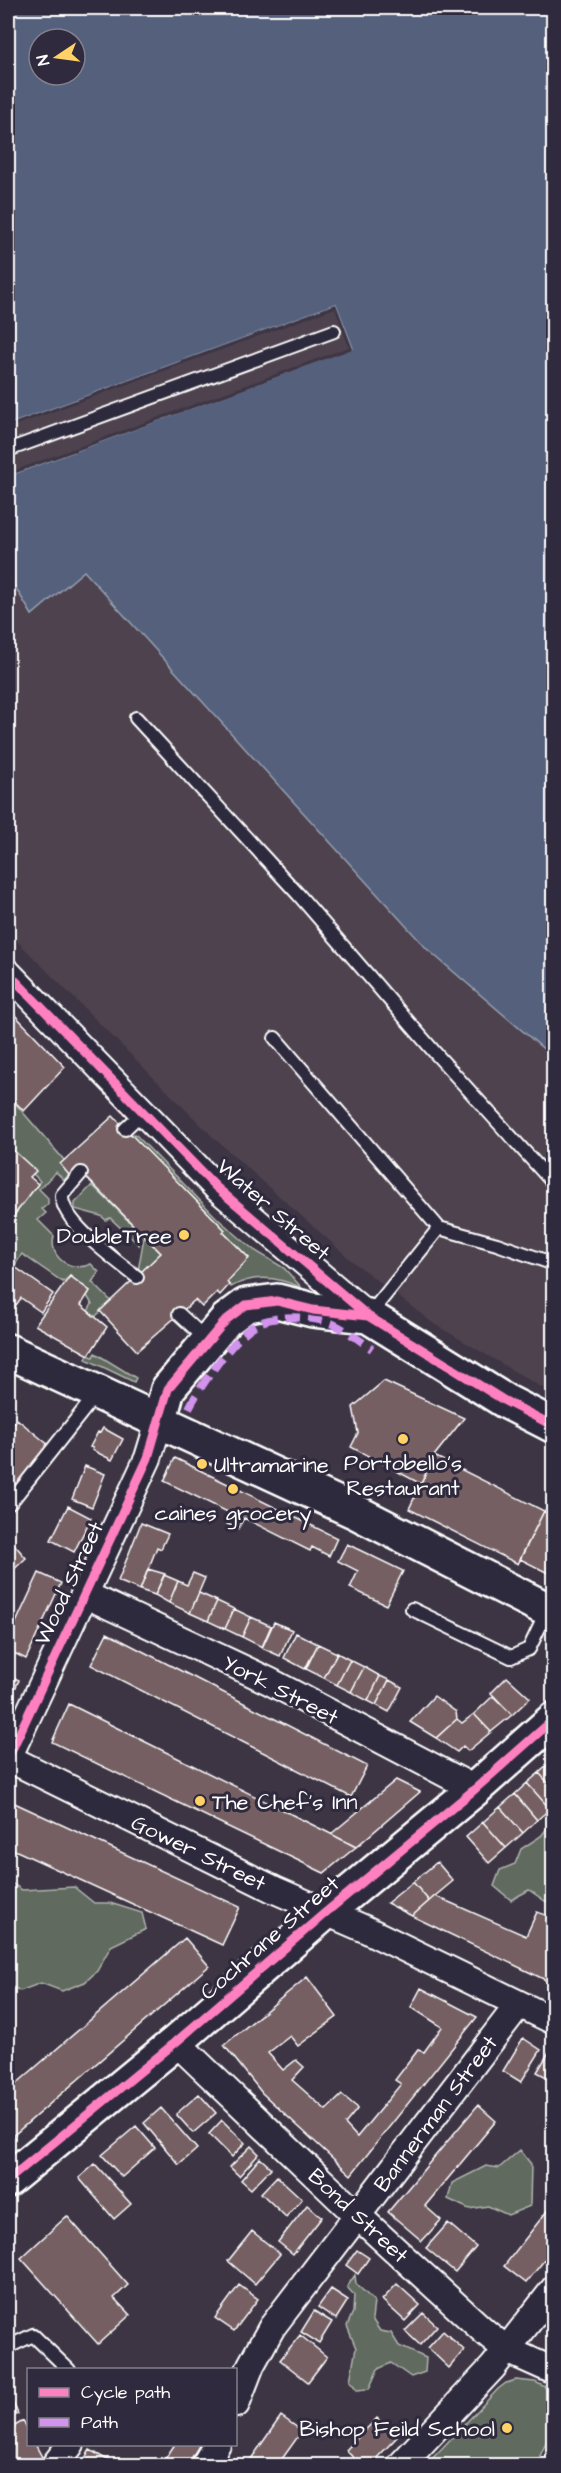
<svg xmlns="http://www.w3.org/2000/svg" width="561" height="2473" font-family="'Architects Daughter',sans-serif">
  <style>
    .built { fill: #4e424d }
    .green { fill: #616b5f; stroke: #b0b5af; stroke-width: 1.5 }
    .water { fill: #54617d; stroke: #98a0b1; stroke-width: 1.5; fill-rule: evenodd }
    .pier { fill: #3d3544 }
    .building { fill: #745f62; stroke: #fff; stroke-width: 1.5 }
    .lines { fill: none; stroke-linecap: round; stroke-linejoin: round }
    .lane-casing { stroke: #fff; stroke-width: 16 }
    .street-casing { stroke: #fff; stroke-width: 30 }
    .secondary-casing { stroke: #fff; stroke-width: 38 }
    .lane { stroke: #2f2a3d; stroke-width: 12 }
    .street { stroke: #2f2a3d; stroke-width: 26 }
    .secondary { stroke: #2f2a3d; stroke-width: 33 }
    .quiet { stroke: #d193ec; stroke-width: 8; stroke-dasharray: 15 8; stroke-linecap: butt }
    .cycleway-casing { stroke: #2f2a3d; stroke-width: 13 }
    .cycleway { stroke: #ff80c0; stroke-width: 9 }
    .poi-dot { fill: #ffd166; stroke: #2f2a3d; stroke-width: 2 }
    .labels { text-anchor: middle; stroke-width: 6; stroke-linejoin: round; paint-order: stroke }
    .street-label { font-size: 22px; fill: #fff; stroke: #2f2a3d }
    .poi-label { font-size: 22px; fill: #fff; stroke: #2f2a3d; text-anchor: end }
  </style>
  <rect width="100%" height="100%" fill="#3d3544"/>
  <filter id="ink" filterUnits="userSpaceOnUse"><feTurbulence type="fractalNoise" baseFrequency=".0167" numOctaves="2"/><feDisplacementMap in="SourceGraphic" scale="12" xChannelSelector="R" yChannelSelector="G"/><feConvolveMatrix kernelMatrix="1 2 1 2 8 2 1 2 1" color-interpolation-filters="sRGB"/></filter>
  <g filter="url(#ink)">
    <path class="built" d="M336 304 353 349 8 476V425Z
      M84 571 427 949 553 1057V1394L434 1324 352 1261 214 1138 8 932V575L32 615Z"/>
    <path class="green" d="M8 1095 64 1160 69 1175 64 1180 56 1172 39 1189 48 1198V1204L42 1209 46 1213 38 1220 54 1236C48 1258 72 1273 91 1264L99 1272 92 1282 111 1301 95 1317 88 1311 92 1304 87 1296 90 1291 70 1276 63 1282 22 1254 8 1276V1261L10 1257 8 1255V1230L10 1226 8 1223 40 1181 33 1174 35 1171 11 1150 8 1154Z
      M135 1134 218 1219 254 1250 284 1268 302 1288C279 1277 254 1274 231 1287L227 1282 249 1258 223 1232 225 1230 129 1135Z
      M92 1185 141 1233 139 1245 110 1218 106 1220 101 1216 75 1209V1203Z
      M144 1237 161 1253 140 1274 138 1271Z
      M95 1353 136 1378 134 1382 86 1359 88 1355 93 1357Z
      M553 1821V1903L545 1901 529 1890 511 1900 494 1886 500 1870 515 1864 521 1849 541 1836Z
      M8 1881 22 1890 74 1887 94 1903H110L142 1913 146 1929 111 1946 97 1971 85 1982 62 1991 41 1983 20 1991 8 1984Z
      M520 2150 531 2164 530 2206 508 2215 488 2206 469 2209 448 2199 452 2183 486 2166 499 2168Z
      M355 2275 356 2284 374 2301 372 2319 380 2331 391 2333 399 2346 426 2358 425 2372 411 2377 391 2363 378 2369 369 2389 357 2390 350 2381 356 2348 347 2326 353 2312 354 2295 347 2287Z
      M516 2380 535 2382 553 2391V2427L536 2465H426L498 2389 506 2383Z"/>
    <path class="water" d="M8 8H553V1057L427 949 84 571 32 615 8 575V476L353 348 336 304 8 425ZM39 39H75V75H39Z"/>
    <path class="pier" d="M336 304 353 349 8 476V473L349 347 335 308 8 428V425Z"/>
    <path class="building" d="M8 1008 65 1067 24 1111 8 1095Z
      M113 1116 225 1230 223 1232 249 1258 227 1282 229 1285 220 1295 217 1292 202 1307 195 1300 137 1351 100 1311 161 1253 77 1168 69 1175 60 1164Z
      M12 1149 36 1171 30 1177 38 1184 8 1223V1154Z
      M15 1267 53 1294 41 1312 21 1298 11 1312 8 1310V1276Z
      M70 1276 90 1291 81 1305 107 1327 89 1355 35 1325Z
      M384 1381 464 1418 434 1456 421 1484 351 1447 358 1433 353 1407Z
      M17 1419 50 1446 8 1497V1430Z
      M103 1428 123 1439 112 1460 92 1450 93 1448 90 1447 98 1432 100 1433Z
      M434 1456 544 1511 518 1564 409 1509Z
      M175 1458 337 1538 329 1556 312 1547 310 1551 244 1518 238 1529 227 1524 232 1514 164 1481Z
      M85 1466 105 1474 92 1507 72 1499Z
      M68 1506 91 1518 74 1552 51 1540Z
      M544 1511 554 1515V1576L520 1559Z
      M141 1523 168 1534 161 1549 157 1547 140 1590 118 1581Z
      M13 1543 26 1558 8 1575V1548Z
      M347 1544 403 1571 386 1605 350 1588 358 1571 338 1561Z
      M148 1569 165 1574 155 1595 140 1590Z
      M39 1573 61 1583 26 1659 8 1650V1640Z
      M193 1573 205 1578 190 1613 169 1603 178 1581 187 1585Z
      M164 1575 178 1581 169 1603 155 1595Z
      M199 1593 217 1601 208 1621 190 1613Z
      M217 1601 234 1609 225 1629 208 1621Z
      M234 1609 251 1617 242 1637 225 1629Z
      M251 1617 271 1626 262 1647 242 1637Z
      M274 1622 292 1630 280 1656 262 1648Z
      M107 1633 367 1766 351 1797 91 1665Z
      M296 1633 318 1644 305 1669 284 1658Z
      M318 1644 337 1653 324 1678 306 1669Z
      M337 1653 350 1660 337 1685 324 1678Z
      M350 1660 364 1667 351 1692 337 1685Z
      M364 1667 380 1676 368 1701 351 1692Z
      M8 1675 19 1680 8 1704Z
      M380 1676 389 1680 376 1705 368 1701Z
      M507 1677 530 1698 512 1715 491 1693Z
      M389 1680 402 1687 389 1712 376 1705Z
      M434 1696 456 1712 457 1719 436 1738 410 1722Z
      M493 1696 512 1715 491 1732 474 1714Z
      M69 1704 331 1834 356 1847 324 1873 52 1742Z
      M474 1714 491 1732 468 1751 463 1746 457 1752 436 1738 457 1719 462 1723Z
      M553 1760H554V1789L539 1773Z
      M539 1773 554 1789V1805L550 1809 527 1783Z
      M396 1780 420 1792 356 1847 331 1834Z
      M527 1783 550 1809 537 1820 515 1794Z
      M515 1794 537 1820 523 1833 500 1807Z
      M8 1800 240 1907 222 1945 8 1847Z
      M500 1807 523 1833 506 1848 483 1822Z
      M483 1822 506 1848 489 1863 466 1837Z
      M437 1862 453 1881 429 1901 413 1882Z
      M413 1882 429 1901 412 1916 387 1903Z
      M435 1896 526 1936 537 1912 554 1918V1984L412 1916Z
      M185 1938 209 1966 8 2140V2091Z
      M307 1977 337 2017 298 2046 290 2036 268 2053 283 2070 296 2060 304 2067 292 2080 326 2110 342 2095 358 2108 345 2124 357 2137 401 2084 395 2080 418 2050 424 2052 442 2027 411 2007 421 1988 477 2017 351 2175 262 2093 224 2045Z
      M523 2038 541 2050 521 2082 503 2071Z
      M549 2052 554 2054V2081L537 2072Z
      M199 2094 216 2113 193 2133 176 2114Z
      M478 2105 496 2121 425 2206 441 2220 422 2241 388 2212Z
      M161 2108 197 2149 179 2165 144 2123Z
      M222 2120 245 2143 232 2157 209 2134Z
      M136 2126 155 2148 122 2177 102 2155Z
      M251 2146 259 2154 239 2176 230 2167Z
      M260 2158 271 2168 251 2189 241 2180Z
      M95 2164 131 2204 114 2219 79 2178Z
      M277 2176 302 2199 286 2217 261 2193Z
      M554 2202V2248L526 2283 504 2266Z
      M307 2205 322 2217 293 2254 278 2242Z
      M67 2216 128 2285 114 2298 130 2315 98 2344 21 2258Z
      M448 2223 476 2247 455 2272 426 2248Z
      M252 2231 280 2254 255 2284 228 2261Z
      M357 2250 369 2258 358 2274 346 2265Z
      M397 2284 420 2305 405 2321 382 2300Z
      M239 2285 258 2299 234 2331 215 2318Z
      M331 2289 348 2300 336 2319 318 2307Z
      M314 2311 332 2322 319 2343 301 2332Z
      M423 2313 437 2326 420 2345 405 2331Z
      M443 2331 464 2350 449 2368 428 2348Z
      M300 2335 327 2357 308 2382 280 2360Z
      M8 2391 18 2414 8 2419Z
      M281 2416 302 2431 277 2466H246Z
      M377 2418 397 2437 369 2466H361L346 2450Z
      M23 2421 28 2431V2444H35L43 2459 30 2466H8V2430Z
      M175 2444H200L187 2466H175L165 2459Z
      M90 2450 111 2462 109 2466H86L82 2463Z"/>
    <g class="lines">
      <g class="lane-casing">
        <path id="lane" d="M8 450 334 331
          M136 718 298 894 437 1055 554 1184
          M275 1038 439 1228
          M125 1129 143 1112
          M81 1173 62 1195C60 1221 117 1261 137 1277
          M179 1314 207 1340
          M369 1315 439 1228 497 1244 554 1264
          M10 1503 97 1393
          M412 1609 511 1657 529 1649 547 1611
          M8 2347 33 2335 69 2370"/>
      </g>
      <g class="street-casing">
        <path id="street" d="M8 973 216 1187 368 1316
          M84 1594 269 1681 475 1789
          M8 1758 275 1890 365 1929 554 2021
          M8 1758 148 1458 159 1422
          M176 2042 357 2215 485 2332 507 2350 554 2371
          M236 2404 251 2365 272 2327 519 2004
          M54 2466 71 2444
          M204 2466 217 2444
          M400 2466 493 2367 554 2289"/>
      </g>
      <g class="secondary-casing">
        <path id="secondary" d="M8 1351 356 1512 554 1613
          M159 1422 168 1389 226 1320 246 1305 277 1301 313 1310 368 1316 505 1401 554 1426
          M8 2180 176 2042 325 1913 475 1789 554 1719"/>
      </g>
      <use href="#lane" class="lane"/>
      <use href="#street" class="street"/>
      <use href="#secondary" class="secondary"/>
      <path class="quiet" d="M189 1408C200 1386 234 1337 255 1325 275 1314 312 1316 333 1324 347 1330 360 1341 372 1349"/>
      <g class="cycleway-casing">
        <path id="cycleway" d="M8 973 216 1187 368 1316 505 1401 554 1426
          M8 1758 148 1458 168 1389 226 1320 246 1305 277 1301 313 1310 368 1316
          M8 2180 176 2042 325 1913 475 1789 554 1719"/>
      </g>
      <use href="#cycleway" class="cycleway"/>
    </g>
  </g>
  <g class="poi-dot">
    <circle cx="184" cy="1235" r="6"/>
    <circle cx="403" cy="1439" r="6"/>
    <circle cx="202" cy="1464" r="6"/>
    <circle cx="233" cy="1489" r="6"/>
    <circle cx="200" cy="1801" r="6"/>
    <circle cx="507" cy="2428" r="6"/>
  </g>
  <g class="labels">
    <g class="street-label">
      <text transform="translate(274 1209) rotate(41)" y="8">Water Street</text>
      <text transform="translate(68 1583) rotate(-65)" y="8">Wood Street</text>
      <text transform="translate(281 1689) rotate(27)" y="8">York Street</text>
      <text transform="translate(199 1852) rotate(26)" y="8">Gower Street</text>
      <text transform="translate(269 1937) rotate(-41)" y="8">Cochrane Street</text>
      <text transform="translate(435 2113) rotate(-53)" y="8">Bannerman Street</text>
      <text transform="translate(359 2215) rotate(43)" y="8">Bond Street</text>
    </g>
    <g class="poi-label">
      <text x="172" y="1243">DoubleTree</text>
      <text x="403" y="1470" text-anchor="middle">Portobello's<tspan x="403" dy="25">Restaurant</tspan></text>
      <text x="214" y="1472" text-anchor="start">Ultramarine</text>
      <text x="233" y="1520" text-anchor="middle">caines grocery</text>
      <text x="212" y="1809" text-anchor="start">The Chef's Inn</text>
      <text x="495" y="2436">Bishop Feild School</text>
    </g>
  </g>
  <rect width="561" height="2473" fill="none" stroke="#2f2a3d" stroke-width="30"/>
  <rect x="15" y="15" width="531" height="2443" fill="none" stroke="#fff" stroke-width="2" filter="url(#ink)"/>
  <rect x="27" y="2368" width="210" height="78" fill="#2f2a3d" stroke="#827f8b" stroke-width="1.5"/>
  <rect x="39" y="2388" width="30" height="9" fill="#ff80c0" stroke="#827f8b" stroke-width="1.5"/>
  <text x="81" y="2398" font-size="18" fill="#ffffff">Cycle path</text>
  <rect x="39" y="2418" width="30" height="9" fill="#d193ec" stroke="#827f8b" stroke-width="1.5"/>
  <text x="81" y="2428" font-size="18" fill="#ffffff">Path</text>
  <g transform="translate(57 57) rotate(257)"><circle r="28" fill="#2f2a3d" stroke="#827f8b" stroke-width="1.5"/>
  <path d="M0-4.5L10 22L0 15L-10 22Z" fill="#ffd166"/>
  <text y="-9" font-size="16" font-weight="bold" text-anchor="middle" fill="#ffffff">N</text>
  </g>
</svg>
